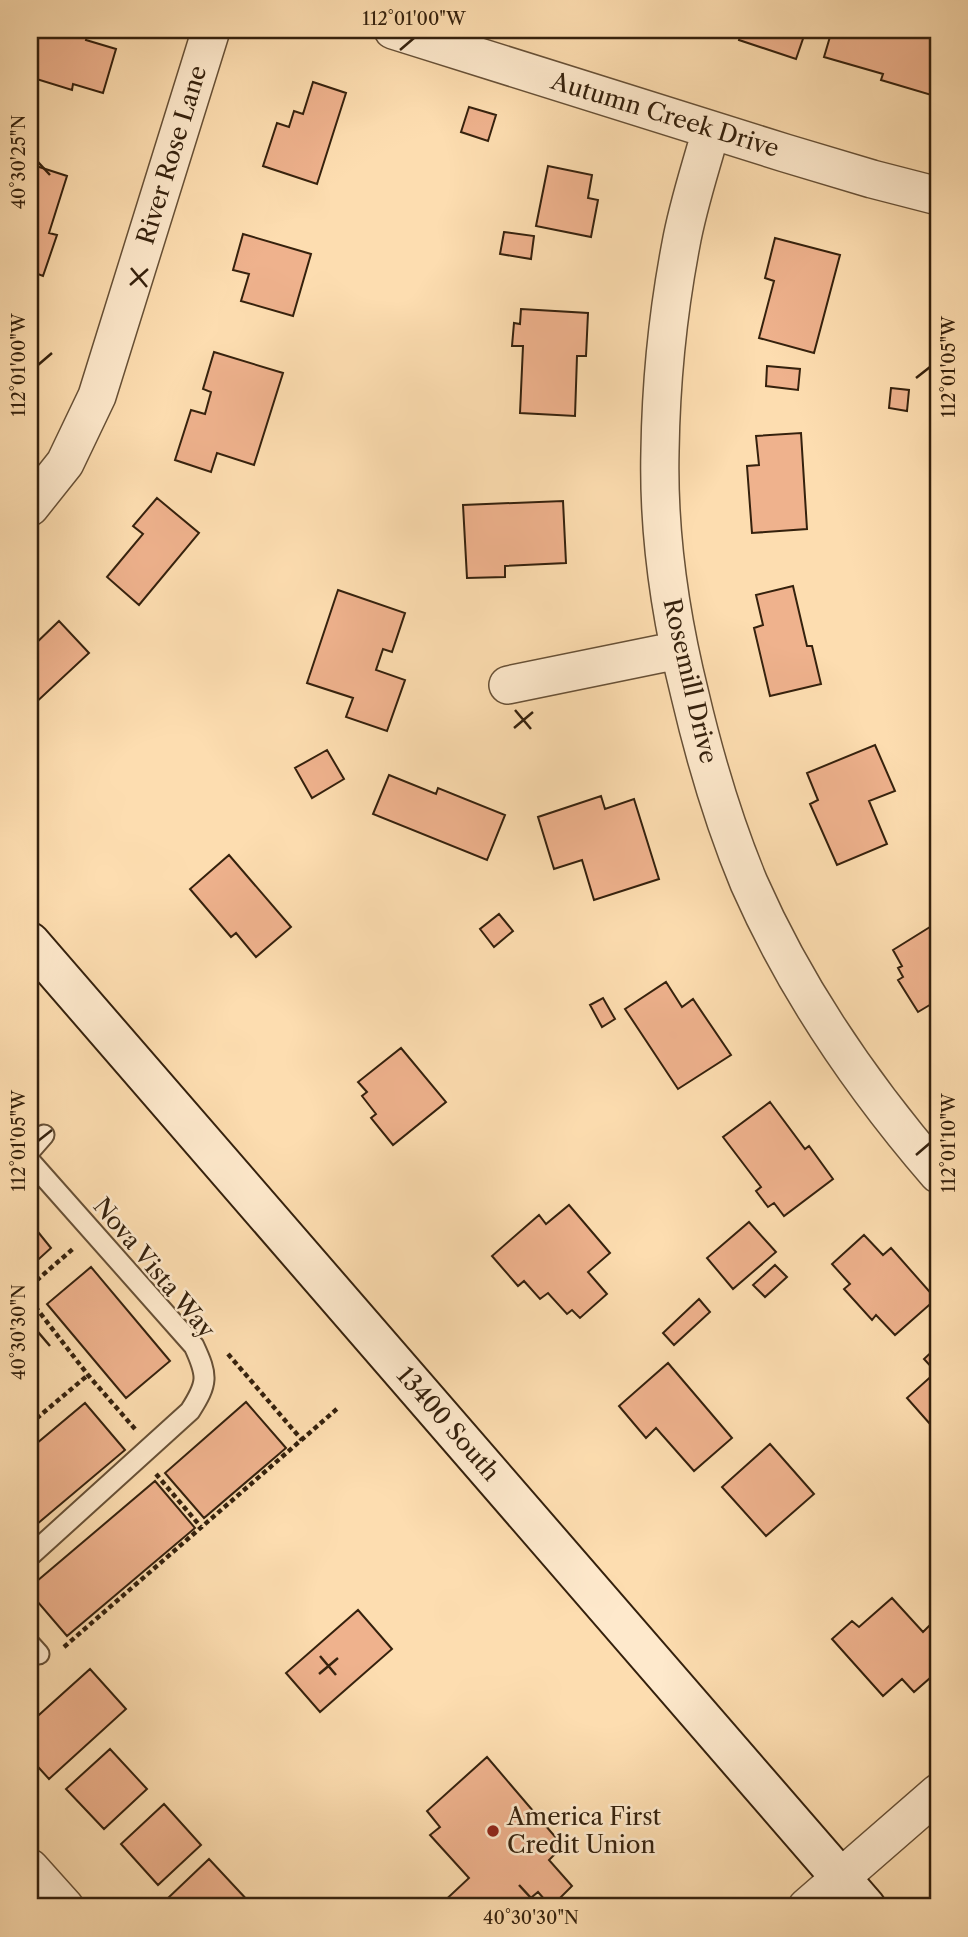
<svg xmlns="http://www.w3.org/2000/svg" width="968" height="1937" font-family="'Libre Caslon Text',serif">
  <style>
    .building { fill: #efb28d; stroke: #35210d; stroke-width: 2 }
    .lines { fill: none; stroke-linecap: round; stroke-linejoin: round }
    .service-casing { stroke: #675036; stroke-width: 23 }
    .minor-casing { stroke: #675036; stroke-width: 40 }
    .secondary-casing { stroke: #35210d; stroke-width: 42 }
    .path { stroke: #35210d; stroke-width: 4.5; stroke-dasharray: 5 3.5; stroke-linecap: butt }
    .service { stroke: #fee9cc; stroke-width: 19 }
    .minor { stroke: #fee9cc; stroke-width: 37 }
    .secondary { stroke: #fee9cc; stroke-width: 38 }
    .ticks { fill: none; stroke: #35210d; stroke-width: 2.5 }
    .poi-dot { fill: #8f2418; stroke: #fee9cc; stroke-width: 2.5 }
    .labels { text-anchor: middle; stroke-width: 5; stroke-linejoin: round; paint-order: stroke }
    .street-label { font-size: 24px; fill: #35210d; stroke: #fee9cc }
    .poi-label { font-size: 24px; fill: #35210d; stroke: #fee9cc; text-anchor: start }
    .neatline { fill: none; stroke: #35210d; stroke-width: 2.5 }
    .ticks-label { font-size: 18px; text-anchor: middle; fill: #35210d }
  </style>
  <rect width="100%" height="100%" fill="#fdddb0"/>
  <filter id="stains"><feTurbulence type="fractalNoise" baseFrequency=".00286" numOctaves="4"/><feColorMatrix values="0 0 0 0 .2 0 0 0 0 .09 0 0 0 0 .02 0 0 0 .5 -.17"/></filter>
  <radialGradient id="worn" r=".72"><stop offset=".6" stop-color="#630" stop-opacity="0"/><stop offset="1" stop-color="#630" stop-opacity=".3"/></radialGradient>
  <path class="building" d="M30 30H89L86 40 116 49 103 93 73 84 72 90 30 77Z
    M742 30H806L796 59 739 40Z
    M832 30H937L935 40 938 41V97L881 80 883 74 824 57Z
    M313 82 346 93 317 184 263 166 277 123 289 127 294 111 303 114Z
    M469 107 496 115 488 141 461 132Z
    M30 164 67 176 49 233 57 235 43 276 30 271Z
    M548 166 592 175 588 198 598 200 591 237 536 226Z
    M504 232 534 236 531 259 500 254Z
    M243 234 311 254 293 316 241 301 249 274 233 270Z
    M775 238 840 255 814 353 759 338 774 281 765 278Z
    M937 304H938V351L932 350Z
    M521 309 588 313 586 356H577L575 416 520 413 523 346H512L514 323 520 324Z
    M214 352 283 373 254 465 217 453 211 472 175 460 191 410 205 414 211 392 203 389Z
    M767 366 800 369 798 390 766 386Z
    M891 388 909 390 907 411 889 408Z
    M801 433 807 529 752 533 747 466 759 465 756 436Z
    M157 498 199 533 139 605 107 577 143 534 133 526Z
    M563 501 566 563 505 566V577L467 578 463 505Z
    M793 586 807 646H812L821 684 770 696 754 628 763 625 756 595Z
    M338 590 405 613 392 652 383 649 376 670 405 680 387 731 346 717 353 698 307 683Z
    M59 621 89 653 30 708V649Z
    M875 745 895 791 869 801 887 844 837 865 810 804 818 800 807 773Z
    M327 750 344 779 312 798 295 768Z
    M389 775 436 794 438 788 505 815 487 860 373 814Z
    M601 796 605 809 634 799 659 879 594 900 582 860 554 869 538 817Z
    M229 855 291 927 256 957 236 933 231 937 190 889Z
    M499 914 513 931 494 947 480 929Z
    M938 922V1000L918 1012 898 980 903 977 898 968 902 966 893 950Z
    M666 982 682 1007 693 999 731 1055 678 1089 625 1009Z
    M603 998 615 1019 602 1027 590 1005Z
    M401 1048 446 1102 393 1145 371 1118 376 1114 362 1096 367 1092 358 1082Z
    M770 1102 805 1149 809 1146 833 1179 784 1216 774 1203 768 1207 756 1191 761 1187 723 1137Z
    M569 1205 610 1253 588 1272 607 1294 580 1318 572 1310 567 1314 548 1293 540 1299 524 1281 518 1286 492 1256 539 1215 546 1224Z
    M30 1222 51 1248 30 1267Z
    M749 1222 776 1252 733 1289 707 1258Z
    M864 1235 883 1255 891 1248 936 1299 895 1335 876 1315 872 1320 844 1289 850 1284 832 1264Z
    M775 1265 787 1277 765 1297 753 1285Z
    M91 1267 170 1361 126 1398 47 1304Z
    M699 1299 710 1312 674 1345 663 1333Z
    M938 1346V1433L907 1398 936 1372 924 1359Z
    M668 1363 732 1438 694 1471 656 1428 646 1438 619 1406Z
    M246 1402 286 1448 204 1518 165 1473Z
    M85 1403 125 1450 30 1530V1449Z
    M770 1444 814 1494 766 1536 722 1487Z
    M155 1481 195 1528 67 1636 30 1593V1587Z
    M892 1598 923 1632 930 1625 938 1635V1671L914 1692 902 1679 883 1696 832 1639 852 1621 859 1627Z
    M358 1610 392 1649 320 1712 286 1673Z
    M90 1669 126 1709 49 1779 30 1758V1723Z
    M110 1749 147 1789 104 1829 66 1789Z
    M487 1757 563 1846 549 1860 572 1886 551 1907 538 1892 520 1907H438L469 1878 430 1835 440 1827 427 1811Z
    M164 1804 201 1845 158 1885 121 1844Z
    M209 1859 250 1903 245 1907H175L167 1899Z"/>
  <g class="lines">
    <g class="service-casing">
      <path id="service" d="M30 1151 44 1135
        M30 1161 194 1346C208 1376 208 1383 190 1411L30 1556
        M30 1644 39 1654"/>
    </g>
    <g class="minor-casing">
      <path id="minor" d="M393 30 785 153 872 179 938 196
        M711 130C701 167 688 205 681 244 668 312 661 381 660 451 658 533 670 615 690 695 705 759 724 823 749 883 796 990 862 1086 938 1174
        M30 507 65 463 97 396 211 30
        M508 685 679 650
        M30 1868 65 1907
        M807 1907 938 1793"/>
    </g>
    <g class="secondary-casing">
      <path id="secondary" d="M30 942 866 1907"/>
    </g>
    <path class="path" d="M30 1286 74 1248
      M30 1300 88 1375 135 1429
      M228 1354 302 1440
      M30 1424 88 1375
      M156 1474 201 1527
      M64 1647 338 1408"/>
    <use href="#service" class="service"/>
    <use href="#minor" class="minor"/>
    <use href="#secondary" class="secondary"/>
  </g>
  <path class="ticks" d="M400 50 414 38M38 162 50 175M131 268 147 287M130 285 148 269M38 365 52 353M916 378 930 367M515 710 531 729M514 728 533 712M38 1141 52 1130M916 1155 930 1143M38 1332 50 1346M320 1656 336 1675M319 1674 338 1658M519 1885 531 1898"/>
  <circle class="poi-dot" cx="493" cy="1831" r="7"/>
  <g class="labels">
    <g class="street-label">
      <text transform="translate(665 115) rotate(17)" y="8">Autumn Creek Drive</text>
      <text transform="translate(172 155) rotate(-73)" y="8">River Rose Lane</text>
      <text transform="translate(690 681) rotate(77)" y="8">Rosemill Drive</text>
      <text transform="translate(154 1268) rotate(50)" y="8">Nova Vista Way</text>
      <text transform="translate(448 1424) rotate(49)" y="8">13400 South</text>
    </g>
    <g class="poi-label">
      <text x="507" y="1825">America First<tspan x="507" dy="28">Credit Union</tspan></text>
    </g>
  </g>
  <rect width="968" height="1937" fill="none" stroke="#fdddb0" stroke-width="77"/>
  <rect x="38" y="38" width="892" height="1860" class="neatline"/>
  <g class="ticks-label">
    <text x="414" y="25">112°01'00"W</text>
    <text transform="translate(19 162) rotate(-90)" y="6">40°30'25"N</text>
    <text transform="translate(19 365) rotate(-90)" y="6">112°01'00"W</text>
    <text transform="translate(949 367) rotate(-90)" y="6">112°01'05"W</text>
    <text transform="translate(19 1141) rotate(-90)" y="6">112°01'05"W</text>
    <text transform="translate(949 1143) rotate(-90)" y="6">112°01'10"W</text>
    <text transform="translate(19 1332) rotate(-90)" y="6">40°30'30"N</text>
    <text x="531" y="1924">40°30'30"N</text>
  </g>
  <rect width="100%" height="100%" filter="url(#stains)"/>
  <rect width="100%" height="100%" fill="url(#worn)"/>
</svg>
